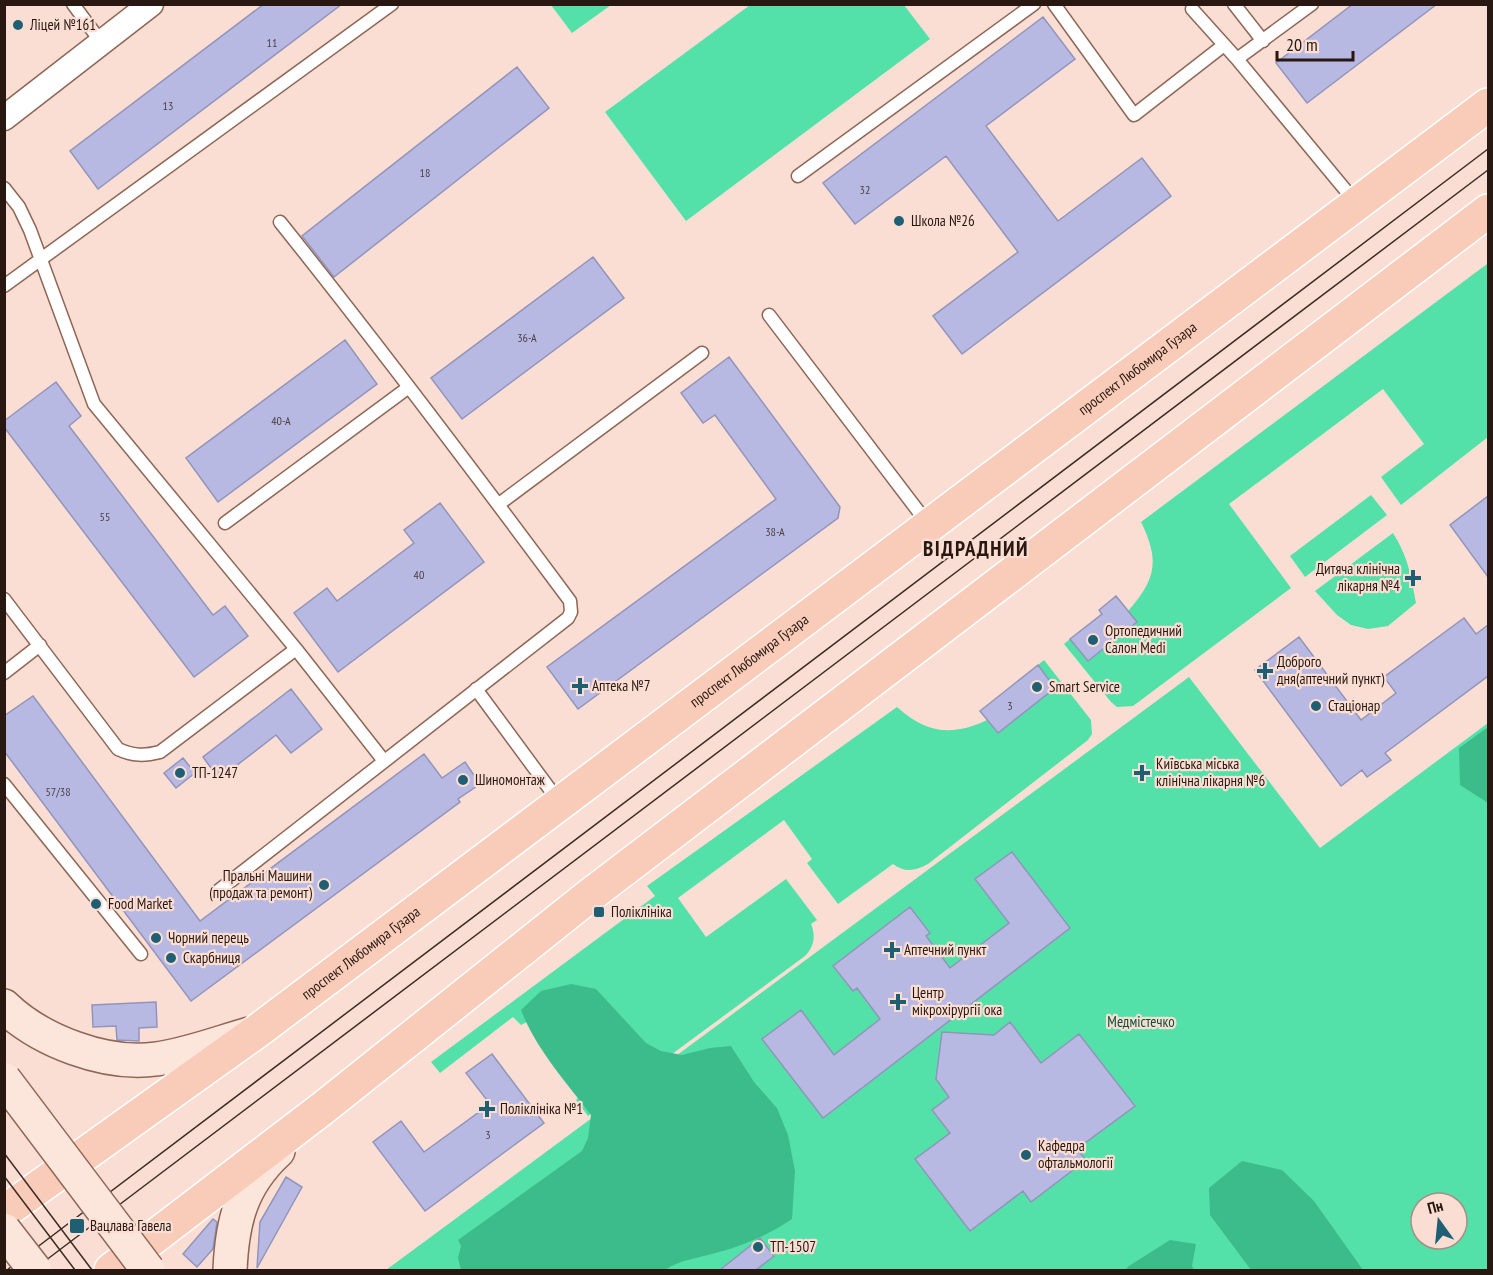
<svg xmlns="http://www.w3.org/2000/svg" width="1493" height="1275" font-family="'PT Sans Narrow',sans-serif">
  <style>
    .green { fill: #54e1a9; fill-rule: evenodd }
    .forest { fill: #3cbc8b }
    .building { fill: #b8b9e2; stroke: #9294bb; stroke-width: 1.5 }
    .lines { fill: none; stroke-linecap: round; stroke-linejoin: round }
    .service-casing { stroke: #8e6655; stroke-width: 15 }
    .minor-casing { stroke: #8e6655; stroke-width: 27 }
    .secondary-casing { stroke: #8e6655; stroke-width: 36 }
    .primary-casing { stroke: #fff; stroke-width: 36 }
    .service { stroke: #fff; stroke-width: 12 }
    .minor { stroke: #fff; stroke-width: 24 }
    .secondary { stroke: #fce6dc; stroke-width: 33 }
    .primary { stroke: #f8ccb9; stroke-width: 33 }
    .tram { stroke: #3d2c25; stroke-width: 1.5 }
    .secondary-bridge-casing { stroke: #8e6655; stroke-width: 36; stroke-linecap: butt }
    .secondary-bridge { stroke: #fce6dc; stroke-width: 33 }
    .poi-dot { fill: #1e5f74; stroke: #faded3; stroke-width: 2 }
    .labels { text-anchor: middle; stroke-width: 4.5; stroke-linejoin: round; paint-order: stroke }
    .number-label { font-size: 12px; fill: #4c4045 }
    .poi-label { font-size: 15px; fill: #281811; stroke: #faded3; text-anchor: start }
    .street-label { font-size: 15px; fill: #281811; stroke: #faded3 }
    .park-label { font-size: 15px; fill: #0b5139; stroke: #faded3 }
    .district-label { font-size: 21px; font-weight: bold; letter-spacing: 1.5px; fill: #281811; stroke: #faded3 }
  </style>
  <rect width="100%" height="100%" fill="#faded3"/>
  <path class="green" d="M551 5H611L572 33Z
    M750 5H904L930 39 686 221 605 112Z
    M1487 264 1488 437 1401 505 1381 477 1424 444 1383 389 1229 504 1291 588 1133 706 1117 707 1111 702 1064 644 1070 639 1136 621 1128 611C1156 579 1160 561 1141 522Z
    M1371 495 1387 515 1305 577 1290 556Z
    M1393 533C1408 557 1411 575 1416 603L1388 626 1368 629 1351 625 1337 615 1315 591Z
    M1044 660 1091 720 1092 734 1088 740 928 864C915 871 905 873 893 864L838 904 807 863 812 859 784 820 678 898 706 937 786 879 817 920 811 924C816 936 814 947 805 956L588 1116 576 1100 587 1087 529 1021 521 1025 513 1017 440 1073 431 1062 655 896 647 886 897 707C926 733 951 737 987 720L998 733 1055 688 1038 665Z
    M1189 677 1320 848 1488 723V1270H386ZM1421 1203H1457V1239H1421Z"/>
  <path class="forest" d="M1488 727V803L1460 785 1459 748Z
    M571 984 596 989 646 1043 661 1051 682 1055 710 1048 731 1046 754 1082 777 1108 788 1135 795 1171 792 1219C770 1234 745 1245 719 1252 700 1258 681 1259 665 1270H461L458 1258 461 1246 458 1240 582 1151 588 1138 591 1115C566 1082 536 1049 521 1010L541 991Z
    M1242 1161 1282 1170 1314 1201 1363 1270H1251L1210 1215 1209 1188Z
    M1170 1240 1196 1244 1192 1266 1194 1270H1125L1129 1266Z"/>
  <path class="building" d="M264 4H342L98 189 70 151Z
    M1353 4H1437L1307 103 1276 63Z
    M1043 17 1075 59 986 126 1058 221 1142 158 1171 196 962 354 933 316 1018 252 946 156 855 224 823 183Z
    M517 67 549 108 334 277 302 236Z
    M593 257 624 298 462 419 431 378Z
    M345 340 377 384 218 502 186 458Z
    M729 357 840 507 838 518 578 709 547 667 776 499 715 415 703 423 681 393Z
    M56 382 81 416 69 426 213 615 225 606 248 636 194 677 4 427V421Z
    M1488 496V577L1450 525Z
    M440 503 484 562 338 672 294 613 327 588 337 601 414 543 404 530Z
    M1116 596 1137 622 1088 661 1070 639 1102 614 1099 610Z
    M1464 618 1476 634 1488 625V676L1385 753 1391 760 1367 777 1362 770 1341 786 1255 670 1299 637 1361 720 1396 693 1384 677Z
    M1038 665 1055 688 998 733 980 711Z
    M291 689 322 729 291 753 276 735 219 779 203 757Z
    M33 696 200 921 424 754 442 778 465 762 480 784 458 799 460 802 191 1001 4 751V716Z
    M183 758 195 773 176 788 164 773Z
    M1012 852 1070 928 823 1118 762 1039 801 1010 834 1055 880 1019 857 988 853 991 833 966 910 907 930 933 926 936 950 968 1009 923 975 879Z
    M156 1002 157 1027 139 1028V1041L117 1040 116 1026 93 1027 92 1005Z
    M1010 1022 1041 1063 1079 1034 1135 1106 1077 1149 1086 1160 1031 1202 1023 1191 970 1231 915 1159 950 1133 932 1110 949 1097 936 1079 942 1032 994 1035Z
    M492 1054 544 1123 425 1211 373 1142 401 1121 424 1152 490 1104 466 1073Z
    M286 1177 302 1187 257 1268 260 1222Z
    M213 1219 217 1222 213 1249 197 1267 183 1254Z
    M760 1238 774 1256 756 1270H720Z"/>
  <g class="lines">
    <g class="service-casing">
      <path id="service" d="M73 4 101 42
        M1054 4 1134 115 1224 45
        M1234 4 1263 41
        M1192 9 1237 59 1357 204
        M1237 59 1312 4
        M798 176 1034 4
        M4 188 19 207 30 230 94 404 296 649 384 761
        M4 286 392 4
        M769 315 928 524
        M499 504 702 353
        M225 523 409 387
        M4 599 118 749C133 756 144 756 160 752L296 649
        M4 673 40 645
        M476 689 560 803
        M4 784 141 954
        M218 891 568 618 571 612 570 601C475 473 380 347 280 222"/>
    </g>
    <g class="minor-casing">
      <path id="minor" d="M4 118 151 4"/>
    </g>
    <g class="secondary-casing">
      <path id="secondary" d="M4 1006C40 1041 106 1066 156 1059 187 1055 218 1043 249 1034
        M230 1270C232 1222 241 1185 278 1151"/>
    </g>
    <g class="primary-casing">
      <g id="primary">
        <path id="s1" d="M4 1212 256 1032 1488 105"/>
        <path d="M111 1270 323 1108 589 896 1488 211"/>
      </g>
    </g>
    <use href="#service" class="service"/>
    <use href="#minor" class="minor"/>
    <use href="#secondary" class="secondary"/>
    <use href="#primary" class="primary"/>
    <path class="tram" d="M4 1153 92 1270
      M4 1176 75 1270
      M7 1270 1488 149
      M33 1270 1488 170"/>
    <g class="secondary-bridge-casing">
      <path id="secondary-bridge" d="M4 1079 148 1270
        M4 1230 35 1270"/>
    </g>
    <use href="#secondary-bridge" class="secondary-bridge"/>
  </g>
  <g class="poi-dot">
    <circle cx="18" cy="25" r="6"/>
    <circle cx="899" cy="221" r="6"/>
    <path d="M1410 569h6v6h6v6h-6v6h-6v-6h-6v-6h6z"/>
    <circle cx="1093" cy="640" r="6"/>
    <path d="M1262 662h6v6h6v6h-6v6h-6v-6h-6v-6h6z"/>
    <path d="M577 677h6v6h6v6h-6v6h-6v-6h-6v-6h6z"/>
    <circle cx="1037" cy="687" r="6"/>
    <circle cx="1316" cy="706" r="6"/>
    <circle cx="180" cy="773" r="6"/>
    <path d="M1139 764h6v6h6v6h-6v6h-6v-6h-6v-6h6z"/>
    <circle cx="463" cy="780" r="6"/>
    <circle cx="324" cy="885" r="6"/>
    <circle cx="96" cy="904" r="6"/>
    <rect x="593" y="906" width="12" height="12" rx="3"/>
    <circle cx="156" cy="938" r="6"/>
    <path d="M889 941h6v6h6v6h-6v6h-6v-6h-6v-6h6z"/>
    <circle cx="171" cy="958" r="6"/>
    <path d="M895 993h6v6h6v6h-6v6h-6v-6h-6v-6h6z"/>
    <path d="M484 1100h6v6h6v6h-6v6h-6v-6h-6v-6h6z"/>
    <circle cx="1026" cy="1155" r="6"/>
    <rect x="69" y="1218" width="16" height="16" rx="3"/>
    <circle cx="758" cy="1247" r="6"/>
  </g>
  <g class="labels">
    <g class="number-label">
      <text x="272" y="47">11</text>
      <text x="168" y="110">13</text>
      <text x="425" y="177">18</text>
      <text x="865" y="194">32</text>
      <text x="527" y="342">36-А</text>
      <text x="281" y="425">40-А</text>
      <text x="105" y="521">55</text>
      <text x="775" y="536">38-А</text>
      <text x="419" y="579">40</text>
      <text x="1010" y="710">3</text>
      <text x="58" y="796">57/38</text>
      <text x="488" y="1139">3</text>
    </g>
    <g class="poi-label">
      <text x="30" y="30">Ліцей №161</text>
      <text x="911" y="226">Школа №26</text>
      <text x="1400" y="574" text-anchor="end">Дитяча клінічна<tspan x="1400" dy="17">лікарня №4</tspan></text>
      <text x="1105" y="636">Ортопедичний<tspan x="1105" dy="17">Салон Medi</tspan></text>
      <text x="1277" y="667">Доброго<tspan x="1277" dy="17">дня(аптечний пункт)</tspan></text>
      <text x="592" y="691">Аптека №7</text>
      <text x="1049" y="692">Smart Service</text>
      <text x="1328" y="711">Стаціонар</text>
      <text x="1156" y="769">Київська міська<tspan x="1156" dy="17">клінічна лікарня №6</tspan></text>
      <text x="192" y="778">ТП-1247</text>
      <text x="475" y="785">Шиномонтаж</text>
      <text x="312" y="881" text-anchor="end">Пральні Машини<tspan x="312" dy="17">(продаж та ремонт)</tspan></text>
      <text x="108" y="909">Food Market</text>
      <text x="611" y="917">Поліклініка</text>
      <text x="168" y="943">Чорний перець</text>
      <text x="904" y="955">Аптечний пункт</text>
      <text x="183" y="963">Скарбниця</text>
      <text x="912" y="998">Центр<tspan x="912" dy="17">мікрохірургії ока</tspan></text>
      <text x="500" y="1114">Поліклініка №1</text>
      <text x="1038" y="1151">Кафедра<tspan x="1038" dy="17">офтальмології</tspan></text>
      <text x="90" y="1231">Вацлава Гавела</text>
      <text x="770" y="1252">ТП-1507</text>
    </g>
    <g class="street-label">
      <text dy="5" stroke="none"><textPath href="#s1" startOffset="1413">проспект Любомира Гузара</textPath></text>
      <text dy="5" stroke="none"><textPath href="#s1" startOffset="927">проспект Любомира Гузара</textPath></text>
      <text dy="5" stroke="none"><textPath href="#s1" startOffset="441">проспект Любомира Гузара</textPath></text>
    </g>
    <g class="park-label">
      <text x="1141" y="1027">Медмістечко</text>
    </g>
    <g class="district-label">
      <text x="976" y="556">ВІДРАДНИЙ</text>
    </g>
  </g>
  <rect width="1493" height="1275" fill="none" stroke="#281811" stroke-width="12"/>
  <g transform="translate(1439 1221) rotate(345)"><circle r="28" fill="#faded3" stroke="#a68f85" stroke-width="1.5"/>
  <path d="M0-4.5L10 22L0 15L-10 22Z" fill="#1e5f74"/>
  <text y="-9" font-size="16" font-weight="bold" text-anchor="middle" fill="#281811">Пн</text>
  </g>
  <path d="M1277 51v9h76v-9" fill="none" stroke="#281811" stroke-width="3"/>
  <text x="1286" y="51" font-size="18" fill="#281811" stroke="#faded3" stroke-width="4.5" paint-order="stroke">20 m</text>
</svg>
